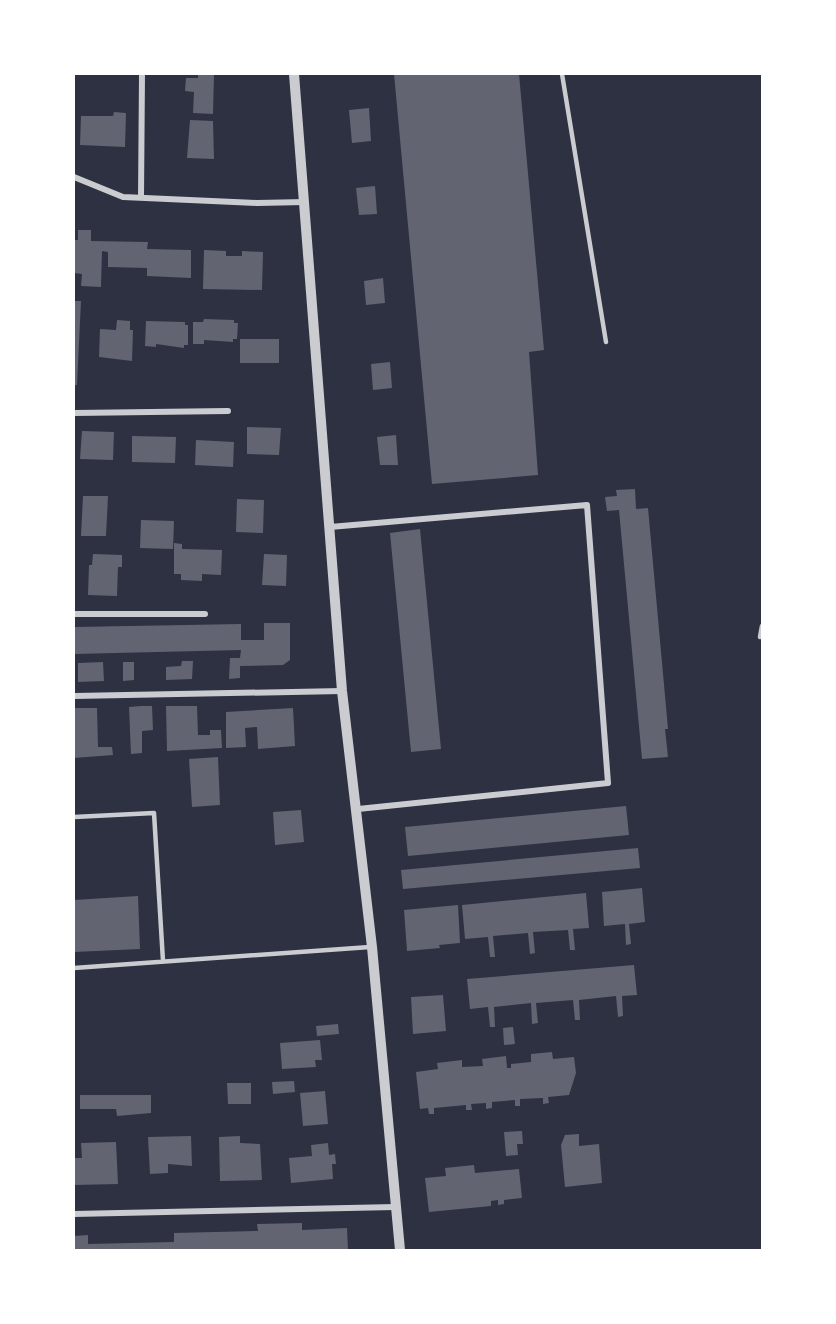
<svg xmlns="http://www.w3.org/2000/svg" width="836" height="1324" font-family="Barlow,sans-serif">
  <style>
    .building { fill: #626471 }
    .lines { fill: none; stroke-linecap: round; stroke-linejoin: round }
    .service { stroke: #caccd0; stroke-width: 4.5 }
    .minor { stroke: #caccd0; stroke-width: 6 }
    .tertiary { stroke: #caccd0; stroke-width: 10 }
  </style>
  <rect width="100%" height="100%" fill="#2d3142"/>
  <path class="building" d="M198 74H214L213 114 193 113 194 92 185 91 186 78H198Z
    M394 74H519L544 350 529 352 538 475 432 484Z
    M369 108 371 141 352 143 349 110Z
    M114 112 126 113 125 147 80 145 81 116H113Z
    M190 120 213 121 214 159 187 158Z
    M375 186 377 214 359 215 356 188Z
    M78 230H91V241L148 242 147 249 191 250V278L147 276V268L108 267V252L102 251 101 287 81 286 82 274 74 273V240H78Z
    M204 250 226 251V256H242V251L263 252 262 290 203 289Z
    M383 278 385 303 366 305 364 281Z
    M74 301H81L77 385H74Z
    M204 319 234 320V323H238L237 339H233V342L204 340V344H193V322H203Z
    M117 320 130 321V330H133L132 361 99 357 100 329 116 330Z
    M146 321 185 322V325H188V345H184V348L156 344V347L145 346Z
    M240 339H279V363H240Z
    M390 362 392 388 373 390 371 364Z
    M247 427 281 428 279 455 247 454Z
    M82 431 114 432 113 460 80 459Z
    M396 435 398 465H380L377 437Z
    M132 436 176 437 175 463 132 462Z
    M196 440 234 442 233 467 195 465Z
    M635 489 636 509 648 508 668 729H665L668 757 642 759 619 510 607 511 605 497 617 496 616 490Z
    M83 496H108L106 536H81Z
    M237 499 264 500 263 533 236 532Z
    M141 520 174 521 173 549 140 548Z
    M420 529 441 749 411 752 390 533Z
    M174 543 182 544V549L222 550 221 575 202 574V581L181 580V574H174Z
    M93 554 122 555V567H118L117 596 88 595 89 565H92Z
    M264 554 287 555 286 586 262 585Z
    M264 623H290V660L283 665 240 666V678L229 679 230 658H240L241 650 74 654V627L241 624V640H264Z
    M182 661H193L192 679 166 680V667L181 666Z
    M103 662 104 681 78 682V663Z
    M123 662H134V680L123 681Z
    M141 706H152L153 730 142 731V753L131 754 129 707Z
    M166 706H197L198 735H210V730H221L222 748 167 751Z
    M74 708H97L98 747H112L113 755 74 758Z
    M293 708 295 746 258 749 257 727 245 728 246 747 226 748V712Z
    M218 757 220 805 192 807 189 759Z
    M626 806 629 835 408 856 405 827Z
    M301 810 304 842 275 845 273 812Z
    M638 848 640 868 403 889 401 870Z
    M642 888 645 922 629 924 631 944 626 945 625 924 604 926 602 892Z
    M586 893 589 928 573 929 575 950H570L568 930 533 932 535 953 530 954 528 933 493 936 495 957H490L488 937 465 939 462 905Z
    M138 896 140 949 74 952V900Z
    M458 905 460 943 439 945 440 948 407 951 404 910Z
    M634 965 637 995 622 996 623 1016 618 1017 616 996 579 1000 580 1020H575L573 1000 536 1003 538 1023 532 1024 531 1003 494 1007 495 1027H490L488 1007 470 1009 467 979Z
    M443 995 446 1031 413 1034 411 997Z
    M338 1024 339 1034 317 1036 316 1026Z
    M513 1027 515 1044 504 1045 503 1028Z
    M320 1040 322 1060H315L316 1067 282 1069 280 1043Z
    M552 1052 553 1059 574 1057 576 1073 569 1095 548 1097 549 1103 543 1104V1098L520 1099V1106H515V1100L492 1102V1108L486 1109V1103L471 1104 472 1110H466V1105L434 1108V1114H429L428 1108 420 1109 416 1072 438 1069 437 1063 462 1060V1067L483 1066 482 1059 506 1056 507 1068H511V1064L531 1062V1054Z
    M294 1081 295 1092 273 1094 272 1082Z
    M227 1083H251V1104H228Z
    M325 1091 328 1124 303 1126 300 1093Z
    M80 1095H151V1113L117 1116 116 1109H80Z
    M522 1131 523 1144H517L518 1155 506 1156 504 1132Z
    M579 1134V1146L599 1144 602 1183 565 1187 561 1145 565 1135Z
    M191 1136 192 1166 168 1164V1173L150 1174 148 1137Z
    M240 1136V1143L260 1144 262 1180 220 1181 219 1137Z
    M116 1142 118 1184 74 1185V1158H82L81 1143Z
    M328 1143 329 1155 335 1154 336 1164H332L333 1179 291 1183 289 1158 312 1156 311 1145Z
    M474 1165 475 1173 519 1169 522 1198 504 1200V1204L498 1205V1200L491 1201V1206L429 1212 425 1178 446 1176 445 1168Z
    M302 1223V1230L347 1228 348 1250H74V1236L88 1235V1244L174 1242V1233L258 1231 257 1224Z"/>
  <g class="lines">
    <path class="service" d="M562 74 606 342
      M760 637 762 626
      M74 817 154 813 163 961
      M74 968 370 947"/>
    <path class="minor" d="M74 177 123 197 257 203 305 202
      M141 198 142 74
      M74 413 228 411
      M330 527 587 505 608 783 358 809
      M74 614H205
      M74 696 342 691
      M74 1214 395 1207"/>
    <path class="tertiary" d="M294 74 342 691 372 947 400 1250"/>
  </g>
  <rect width="836" height="1324" fill="none" stroke="#ffffff" stroke-width="150"/>
</svg>
